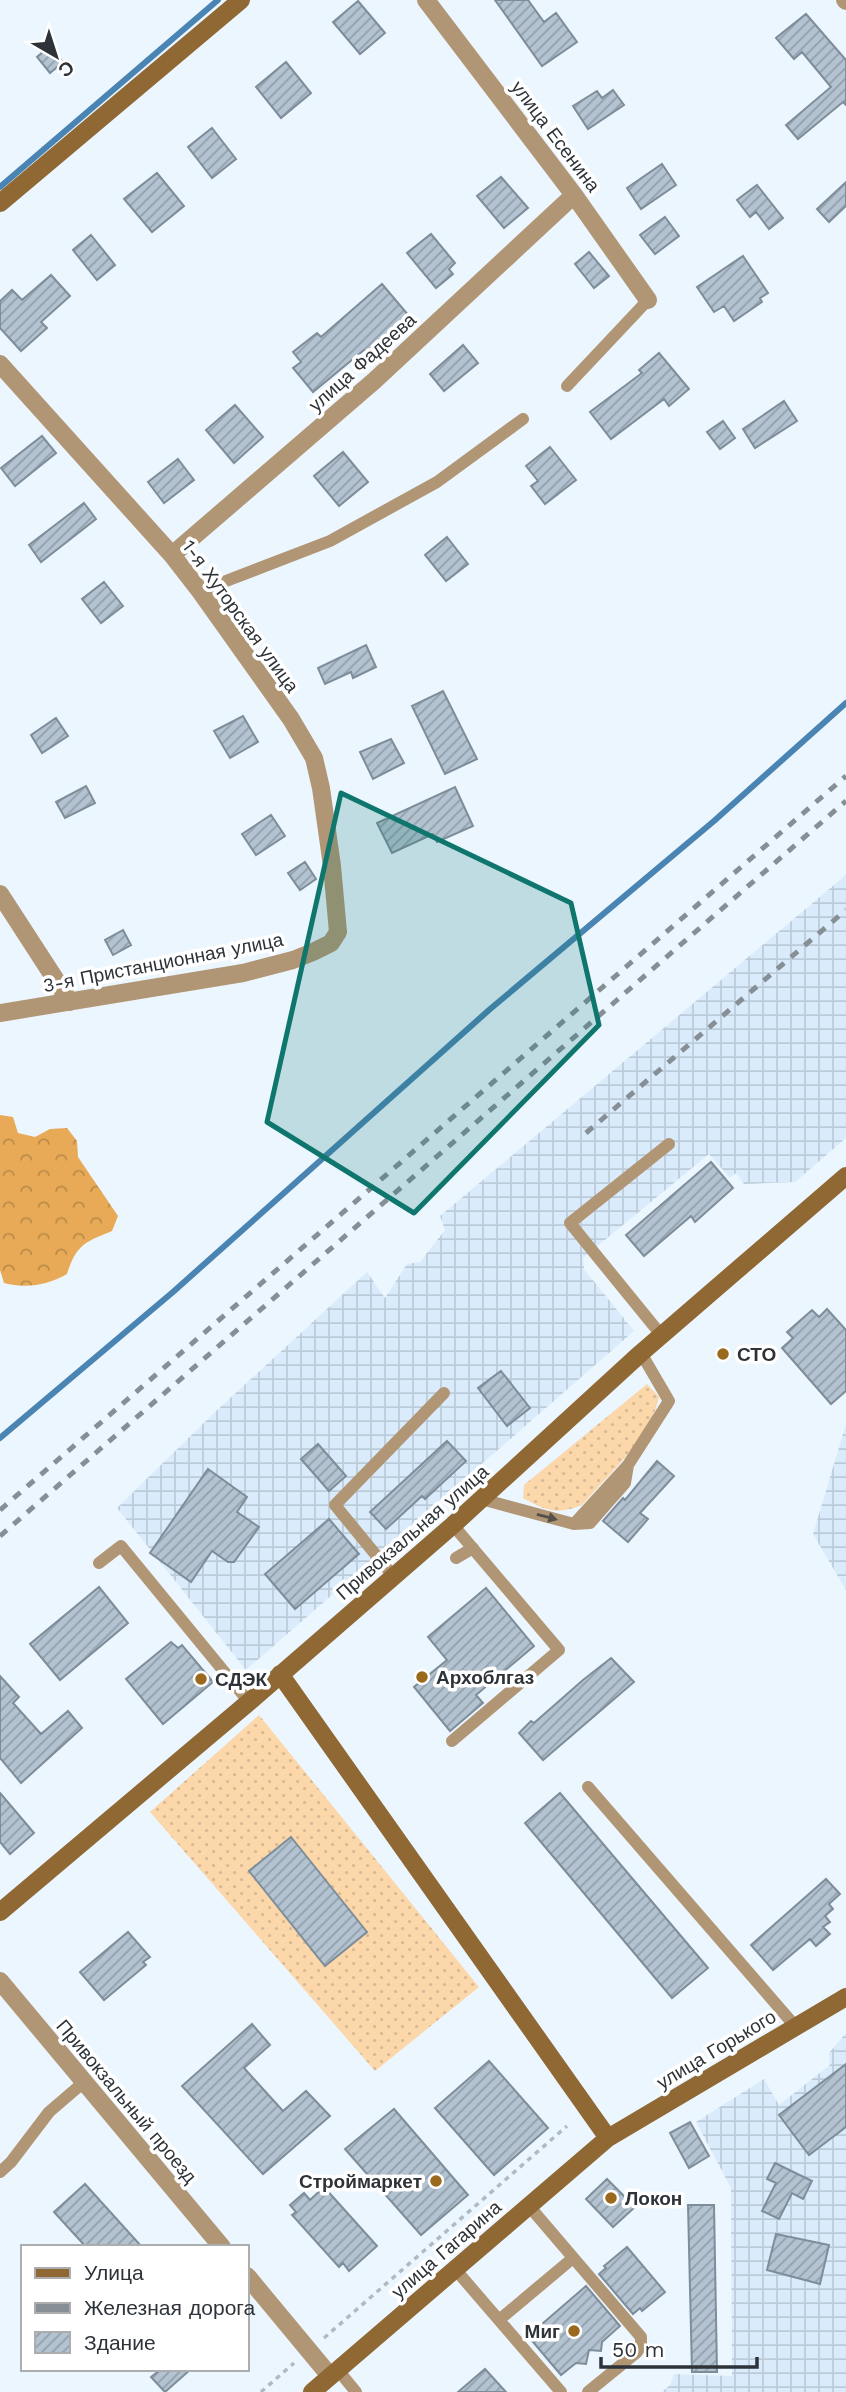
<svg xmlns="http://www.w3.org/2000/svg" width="846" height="2392" font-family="'Work Sans',sans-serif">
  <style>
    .industrial { fill: url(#industrial-grid) }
    .grass { fill: url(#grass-dots) }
    .forest { fill: url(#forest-crowns) }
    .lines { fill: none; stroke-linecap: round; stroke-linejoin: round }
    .stream { stroke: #4984b2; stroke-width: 6 }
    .building { fill: url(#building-hatch); stroke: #7e8d9a; stroke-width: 2 }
    .path { stroke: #b1bac1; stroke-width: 3.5; stroke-dasharray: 5 5; stroke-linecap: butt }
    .lane { stroke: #b19675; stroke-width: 12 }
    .street { stroke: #b19675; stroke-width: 18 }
    .secondary { stroke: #8f6834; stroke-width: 18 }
    .rail { stroke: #878f96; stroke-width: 5; stroke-dasharray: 9 9; stroke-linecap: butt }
    .oneway { fill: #55514a }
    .marked { fill: #0f766e; fill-opacity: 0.2; stroke: #0f766e; stroke-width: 5; stroke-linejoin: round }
    .poi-dot { fill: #9b691d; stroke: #fff; stroke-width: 2.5 }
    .labels { text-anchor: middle; stroke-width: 7; stroke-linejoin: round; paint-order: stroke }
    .street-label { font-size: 19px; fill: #2d3338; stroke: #fff }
    .poi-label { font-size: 19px; font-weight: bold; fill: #2d3338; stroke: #fff; text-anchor: start }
  </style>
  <defs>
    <pattern id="industrial-grid" width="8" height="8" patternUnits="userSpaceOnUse" patternTransform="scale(1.75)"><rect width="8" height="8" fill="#daecfc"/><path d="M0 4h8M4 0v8" fill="none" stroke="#bbcbd9"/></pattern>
    <pattern id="grass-dots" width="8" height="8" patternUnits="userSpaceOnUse" patternTransform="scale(1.75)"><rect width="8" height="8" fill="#fbd7aa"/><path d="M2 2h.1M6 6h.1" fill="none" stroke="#d7b993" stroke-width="1.8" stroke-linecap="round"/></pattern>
    <pattern id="forest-crowns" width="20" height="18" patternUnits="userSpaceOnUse" patternTransform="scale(1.75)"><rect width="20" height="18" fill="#e8aa56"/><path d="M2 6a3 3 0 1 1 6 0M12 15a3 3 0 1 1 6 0" fill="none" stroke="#bc8b48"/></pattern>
    <pattern id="building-hatch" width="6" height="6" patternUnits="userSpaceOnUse" patternTransform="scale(1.75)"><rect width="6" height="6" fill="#b3c3d1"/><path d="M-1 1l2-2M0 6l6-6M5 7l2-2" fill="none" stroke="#929fab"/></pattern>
  </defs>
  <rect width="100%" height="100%" fill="#ecf6ff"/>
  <path class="industrial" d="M846 875V1138L795 1182 744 1184 736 1173 730 1178 709 1154 583 1258 584 1269 634 1331 246 1670 117 1508 213 1414 367 1272 385 1298 407 1264 420 1262 445 1230 440 1216Z
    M846 1424V1590L813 1534Z
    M846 2033V2392H662L670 2385 674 2374 732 2376 731 2188 696 2122 764 2079 779 2105 830 2065 829 2053Z"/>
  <path class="grass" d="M647 1384 659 1397C650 1438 609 1474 582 1505 557 1515 546 1511 523 1498L524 1485Z
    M259 1715 479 1987 375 2071 150 1812Z"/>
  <path class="forest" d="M0 1115 13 1117 18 1133 35 1137 50 1129 67 1128 77 1141 78 1157 118 1216 112 1231C85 1242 76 1245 67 1274 48 1285 26 1289 4 1283L0 1270Z"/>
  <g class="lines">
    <path class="stream" d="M0 187 218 0
      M0 1438 173 1292 489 1010 714 821 846 703"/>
  </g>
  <path class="building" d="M495 0H528L544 22 556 13 577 42 542 66Z
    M358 1 385 33 360 54 333 22Z
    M806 14 846 60V105L843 102 798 139 786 125 831 87 802 52 794 59 776 38Z
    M50 46 63 62 50 73 37 57Z
    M286 62 311 93 281 118 256 87Z
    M613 90 624 105 588 129 573 106 597 91 602 98Z
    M212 128 236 159 212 178 188 147Z
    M662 164 676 185 641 209 627 188Z
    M157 173 184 206 152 232 124 199Z
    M501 177 528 208 504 228 477 196Z
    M846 182V206L829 222 817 209Z
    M757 185 783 218 769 229 756 212 750 217 737 200Z
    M665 217 679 236 655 254 640 235Z
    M431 234 455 263 449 269 453 274 436 288 407 253Z
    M91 235 115 265 97 280 73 250Z
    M589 252 609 276 594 288 575 264Z
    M743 256 768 293 760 298 762 302 734 321 724 306 714 312 697 287Z
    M51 275 70 296 41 322 47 328 21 351 0 328V301L12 290 22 300Z
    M382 284 409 316 367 352 364 350 313 392 293 368 301 362 293 352 317 333 321 337Z
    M463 345 478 363 444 391 430 374Z
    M659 353 689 389 669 406 664 399 611 439 590 412 642 373 639 370Z
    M784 401 797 421 755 448 743 429Z
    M235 405 263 437 234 463 206 430Z
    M723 421 735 438 720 449 707 432Z
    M42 436 56 453 15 486 1 468Z
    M550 447 576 480 545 504 531 486 538 481 526 466Z
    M343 452 368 482 339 506 314 476Z
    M178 459 194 480 164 503 148 482Z
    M84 503 96 519 41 562 29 545Z
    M447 537 468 564 446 581 425 555Z
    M104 582 123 606 101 623 82 599Z
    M366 645 376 667 353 678 351 672 325 684 318 668Z
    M443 691 477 759 445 774 412 706Z
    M243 716 258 742 230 758 214 731Z
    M56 718 68 736 42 753 31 735Z
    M391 739 404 763 373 779 360 752Z
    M86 786 95 803 65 818 56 802Z
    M455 787 473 826 437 842 433 834 392 853 377 823Z
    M271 815 285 836 256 855 242 834Z
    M305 862 316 879 300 890 288 873Z
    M123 930 131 945 113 955 105 940Z
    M711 1162 733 1188 695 1222 691 1216 644 1256 626 1235Z
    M827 1309 846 1330V1391L831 1404 782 1348 793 1338 787 1332 812 1310 819 1317Z
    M501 1371 530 1408 507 1426 478 1388Z
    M447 1441 466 1461 425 1499 422 1496 386 1529 370 1512Z
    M318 1444 346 1476 329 1491 301 1459Z
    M657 1461 674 1476 640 1513 648 1519 628 1542 603 1521 623 1498 625 1500Z
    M208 1469 247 1497 237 1512 259 1527 234 1562H228L212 1551 191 1582 150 1553Z
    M329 1519 359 1554 295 1609 265 1574Z
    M99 1587 128 1623 60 1680 30 1644Z
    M486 1588 534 1646 476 1695 483 1703 450 1731 414 1687 447 1660 428 1637Z
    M171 1642 178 1648 182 1645 213 1682 163 1724 126 1679Z
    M611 1658 634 1682 543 1760 519 1733 531 1721 534 1723 583 1680Z
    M0 1676 19 1697 13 1703 41 1734 68 1711 82 1728 21 1783 0 1758Z
    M0 1793 34 1833 10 1854 0 1842Z
    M560 1793 708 1968 672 1998 525 1823Z
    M291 1837 367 1932 325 1966 249 1871Z
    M826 1879 840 1894 829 1904 833 1909 825 1916 830 1922 823 1927 830 1934 816 1946 810 1939 773 1970 751 1945Z
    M128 1932 150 1957 143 1962 146 1965 104 2000 80 1972Z
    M252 2024 270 2045 244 2068 283 2111 306 2091 330 2116 263 2174 182 2086Z
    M489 2061 548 2128 494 2175 435 2108Z
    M846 2064V2127L809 2155 779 2115Z
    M394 2109 468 2195 421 2235 345 2149Z
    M690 2122 709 2156 689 2168 670 2133Z
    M775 2163 812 2181 803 2199 792 2193 779 2219 762 2211 776 2183 767 2179Z
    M607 2179 635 2207 613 2227 586 2199Z
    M85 2184 142 2247H86L54 2212Z
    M324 2187 377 2246 349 2271 343 2263 339 2267 292 2215 296 2212 290 2205 304 2193 310 2200Z
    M688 2205H714L717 2372H692Z
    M776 2234 829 2245 820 2284 767 2270Z
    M627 2247 665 2292 642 2311 640 2308 633 2314 599 2274 606 2268 604 2266Z
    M586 2286 620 2326 602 2342 601 2351 589 2350 586 2364 576 2363 561 2375 528 2336Z
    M161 2369H191L165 2392 151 2377Z
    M485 2369 506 2392H458Z"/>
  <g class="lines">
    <path class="path" d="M324 2338 567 2126
      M261 2392 294 2363"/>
    <path class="lane" d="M567 386 648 300
      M200 591 330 541 437 482 523 419
      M662 1336 570 1223 669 1144
      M481 1499 574 1524 628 1465 669 1401 641 1353
      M574 1524 590 1523 625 1483 628 1465
      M456 1558 473 1548
      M99 1563 121 1546 249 1702
      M394 1577 335 1505 444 1393
      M452 1741 559 1650 453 1525
      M588 1787 795 2026
      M0 2172 11 2162 49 2112 84 2082
      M529 2206 641 2337V2346L637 2352 588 2392
      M455 2269 561 2392
      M499 2320 573 2258
      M338 2370 356 2392"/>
    <path class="street" d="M426 0 574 195 648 300
      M845 0 846 1
      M0 364 172 555 200 591 291 719 314 758 321 788 332 866 338 932 331 943 313 952 293 960 243 973 0 1013
      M172 555 374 381 574 195
      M0 894 70 1002
      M0 1981 222 2247
      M247 2276 330 2376"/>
    <path class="secondary" d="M0 203 241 0
      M280 1674 608 2138
      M0 1912 249 1702 453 1525 641 1353 846 1176
      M312 2392 608 2138 846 1997"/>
    <path class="rail" d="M586 1133 846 910
      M0 1510 846 776
      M0 1536 846 801"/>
  </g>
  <defs><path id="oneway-solid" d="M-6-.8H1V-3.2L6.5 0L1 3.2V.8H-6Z" transform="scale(1.75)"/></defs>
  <use class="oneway" href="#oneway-solid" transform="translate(547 1517) rotate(15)"/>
  <path class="marked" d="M341 793 571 903 599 1025 414 1213 267 1122Z"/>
  <g class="poi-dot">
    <circle cx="723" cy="1354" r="7"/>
    <circle cx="422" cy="1677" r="7"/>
    <circle cx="201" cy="1679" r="7"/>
    <circle cx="436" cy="2181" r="7"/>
    <circle cx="611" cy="2198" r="7"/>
    <circle cx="574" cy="2331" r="7"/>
  </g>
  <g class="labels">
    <g class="street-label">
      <text transform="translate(556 136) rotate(53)" y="7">улица Есенина</text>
      <text transform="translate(362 362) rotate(-42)" y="7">улица Фадеева</text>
      <text transform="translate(241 616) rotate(54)" y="7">1-я Хуторская улица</text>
      <text transform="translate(163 962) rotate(-11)" y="7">3-я Пристанционная улица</text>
      <text transform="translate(412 1532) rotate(-41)" y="7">Привокзальная улица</text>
      <text transform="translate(716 2049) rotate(-31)" y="7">улица Горького</text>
      <text transform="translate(127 2101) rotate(50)" y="7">Привокзальный проезд</text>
      <text transform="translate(446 2249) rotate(-41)" y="7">улица Гагарина</text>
    </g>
    <g class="poi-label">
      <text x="737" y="1361">СТО</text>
      <text x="436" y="1684">Архоблгаз</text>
      <text x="215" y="1686">СДЭК</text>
      <text x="422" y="2188" text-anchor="end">Строймаркет</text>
      <text x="625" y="2205">Локон</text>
      <text x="560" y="2338" text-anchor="end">Миг</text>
    </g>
  </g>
  <rect x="21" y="2245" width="228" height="126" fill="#ffffff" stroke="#abadaf" stroke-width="2"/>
  <rect x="35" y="2268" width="35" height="10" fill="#8f6834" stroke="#abadaf" stroke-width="2"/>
  <text x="84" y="2280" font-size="21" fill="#2d3338">Улица</text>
  <rect x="35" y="2303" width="35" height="10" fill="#878f96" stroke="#abadaf" stroke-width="2"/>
  <text x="84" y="2315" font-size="21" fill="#2d3338">Железная дорога</text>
  <rect x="35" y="2332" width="35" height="21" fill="url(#building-hatch)" stroke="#abadaf" stroke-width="2"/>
  <text x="84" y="2350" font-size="21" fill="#2d3338">Здание</text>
  <g transform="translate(56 56) rotate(141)" stroke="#ffffff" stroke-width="5" paint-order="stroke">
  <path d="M0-5L12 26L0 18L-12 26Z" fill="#2d3338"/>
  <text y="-10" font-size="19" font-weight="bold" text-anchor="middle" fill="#2d3338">С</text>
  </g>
  <path d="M601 2357v10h156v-10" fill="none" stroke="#2d3338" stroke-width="3.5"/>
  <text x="612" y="2357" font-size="21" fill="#2d3338" stroke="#ffffff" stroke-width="5" paint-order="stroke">50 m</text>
</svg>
